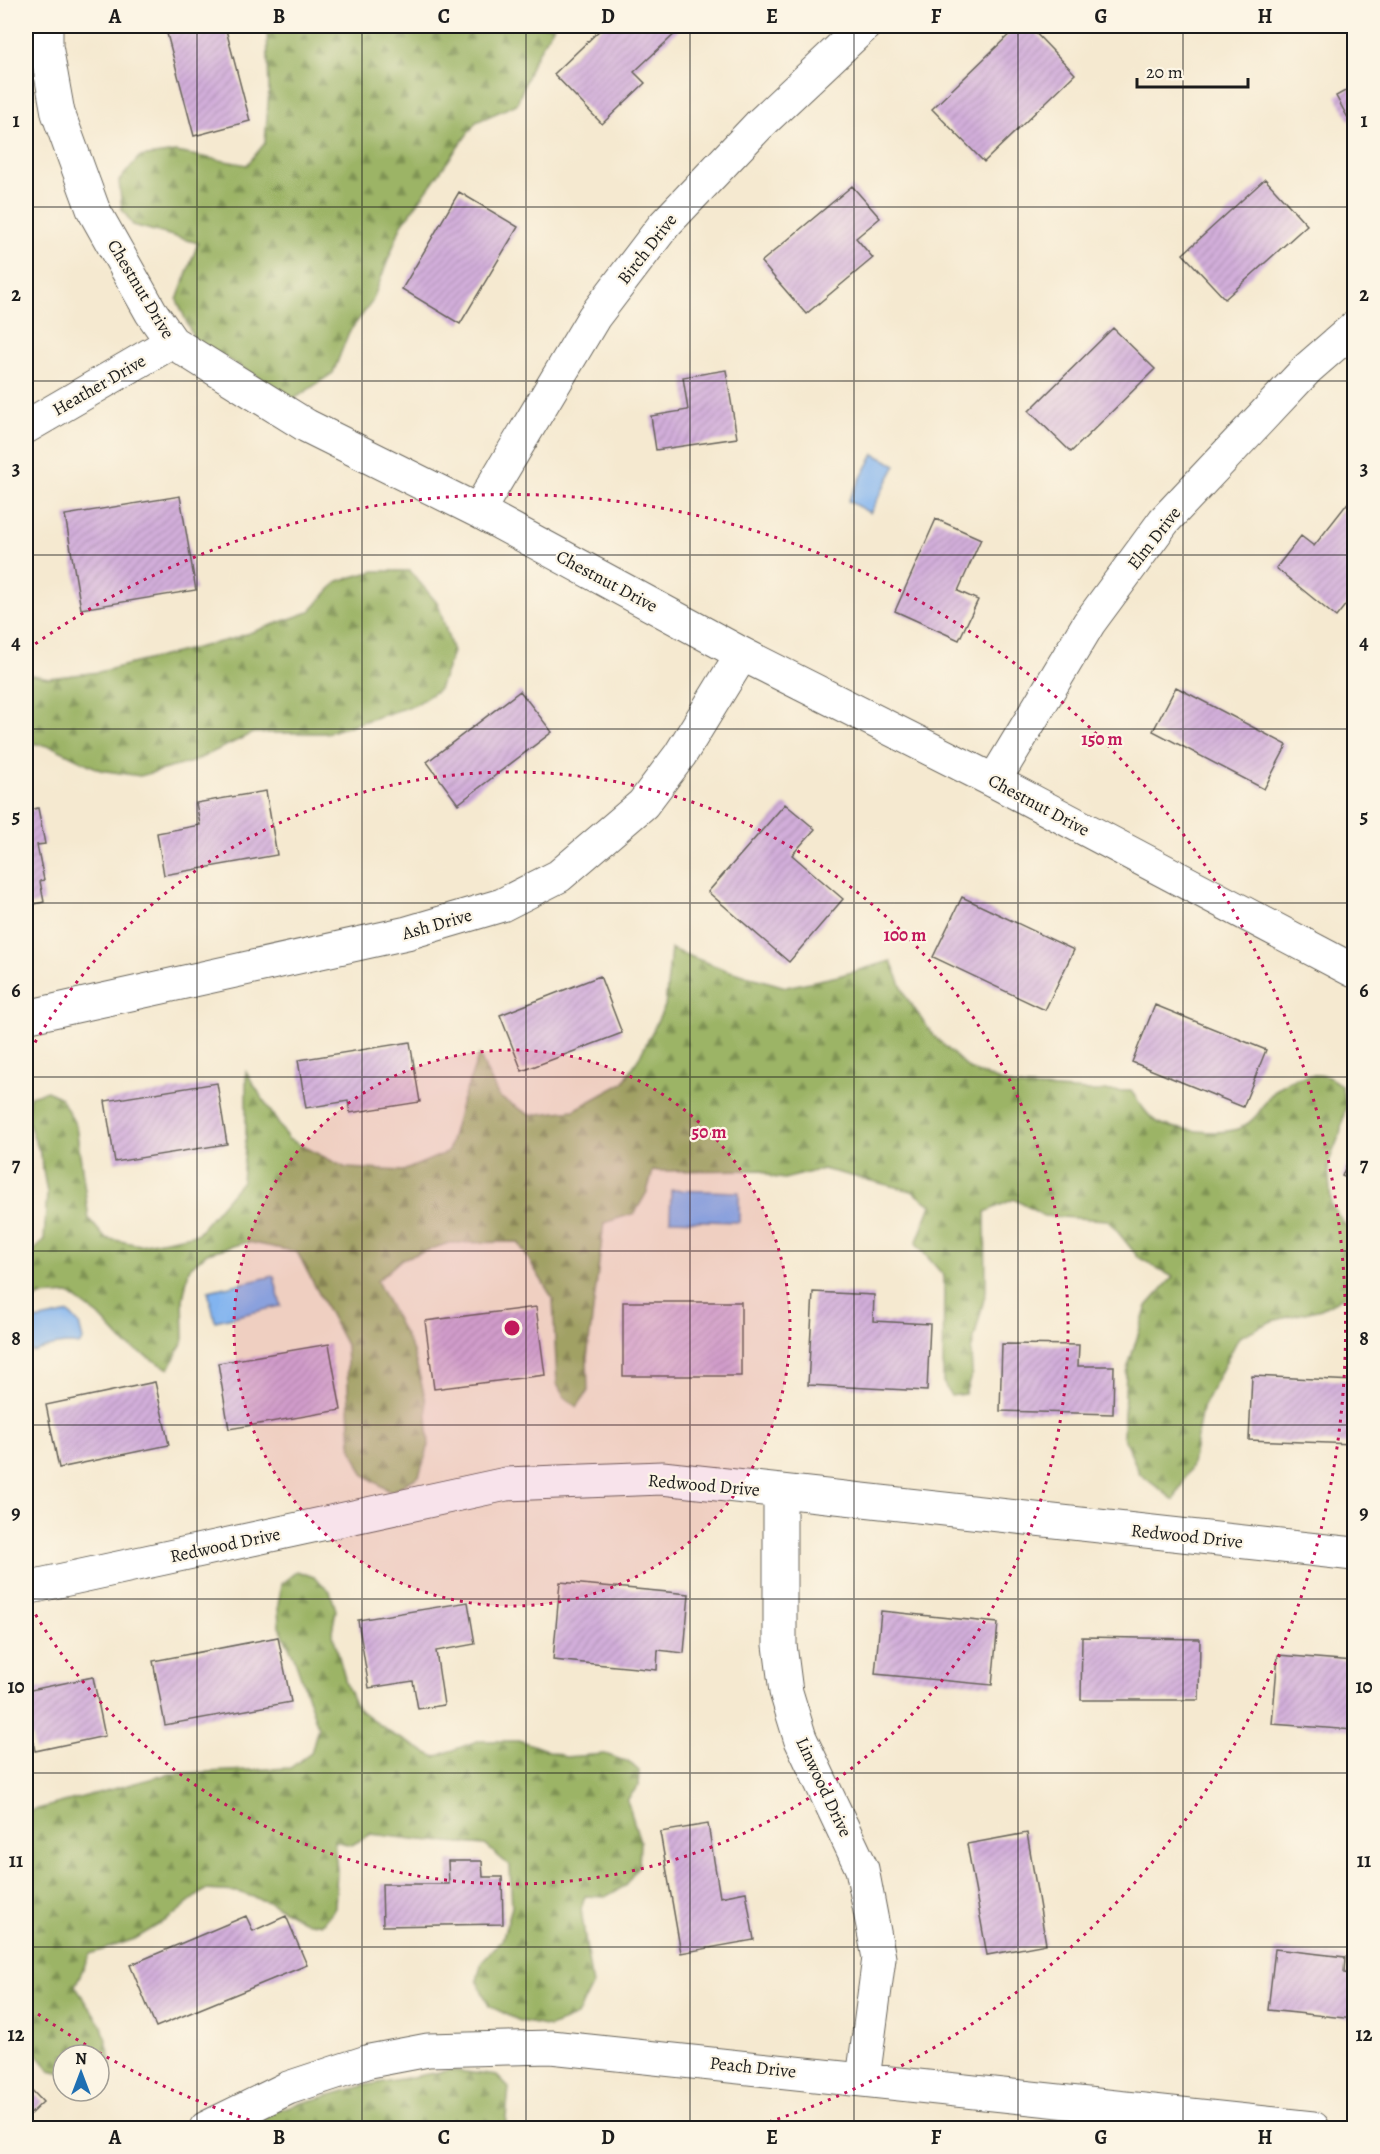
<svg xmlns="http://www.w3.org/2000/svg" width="1380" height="2154" font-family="Alegreya,serif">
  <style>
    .forest { fill: url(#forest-firs); stroke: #5c6841; stroke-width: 1.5 }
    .water { fill: #82b4ef; stroke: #4f6886; stroke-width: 1.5 }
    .building { fill: url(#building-hatch) }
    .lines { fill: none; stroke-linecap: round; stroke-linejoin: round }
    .minor-casing { stroke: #68645b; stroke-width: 35 }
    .minor { stroke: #fff; stroke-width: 33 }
    .grid { fill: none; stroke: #1c1c1c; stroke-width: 1.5; stroke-opacity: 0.55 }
    .ring { fill: none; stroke: #c2185b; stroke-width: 3; stroke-dasharray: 3 6 }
    .labels { text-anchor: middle; stroke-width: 4.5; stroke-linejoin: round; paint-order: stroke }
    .street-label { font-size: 18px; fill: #1c1c1c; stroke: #fcf5e5 }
    .centre { fill: #c2185b; stroke: #fcf5e5; stroke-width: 3 }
    .ring-label { font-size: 18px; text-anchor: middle; font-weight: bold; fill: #c2185b; stroke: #fcf5e5; stroke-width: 4.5; stroke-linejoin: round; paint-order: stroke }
    .neatline { fill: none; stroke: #1c1c1c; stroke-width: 2 }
    .grid-label { font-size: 20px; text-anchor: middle; font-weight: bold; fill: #1c1c1c }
  </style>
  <defs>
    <pattern id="forest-firs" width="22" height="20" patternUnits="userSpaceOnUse" patternTransform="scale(1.5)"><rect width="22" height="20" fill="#9cb466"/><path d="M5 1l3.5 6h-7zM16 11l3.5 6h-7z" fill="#7e9253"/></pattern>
    <pattern id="building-hatch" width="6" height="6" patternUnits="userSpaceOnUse" patternTransform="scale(1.5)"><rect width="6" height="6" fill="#d2aeda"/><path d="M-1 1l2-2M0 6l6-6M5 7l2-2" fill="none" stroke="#b495ba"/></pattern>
  </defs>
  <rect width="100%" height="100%" fill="#fcf5e5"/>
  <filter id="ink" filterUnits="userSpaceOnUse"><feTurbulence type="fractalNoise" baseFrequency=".0167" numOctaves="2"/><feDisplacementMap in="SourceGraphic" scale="12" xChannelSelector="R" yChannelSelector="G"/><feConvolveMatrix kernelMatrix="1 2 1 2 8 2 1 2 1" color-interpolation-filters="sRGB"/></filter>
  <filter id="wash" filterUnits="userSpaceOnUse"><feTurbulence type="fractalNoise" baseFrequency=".008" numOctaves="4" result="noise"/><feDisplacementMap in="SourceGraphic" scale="24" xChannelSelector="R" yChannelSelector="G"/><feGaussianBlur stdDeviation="1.35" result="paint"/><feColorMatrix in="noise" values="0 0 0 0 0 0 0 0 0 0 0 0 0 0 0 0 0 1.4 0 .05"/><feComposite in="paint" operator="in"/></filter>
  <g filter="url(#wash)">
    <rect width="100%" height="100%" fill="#f5e9d0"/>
    <path class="forest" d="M265 26H554L533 61 517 104 476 122 401 226 372 302 349 332 333 373 294 399 194 339 177 300 198 243 133 225 122 209 119 181 139 157 176 152 247 165 265 143 269 90 267 30Z
      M374 571H410L438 604 453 652 439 689 415 705 327 733H253L192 762 140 776 100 770 53 747 26 742V674L49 678 99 672 232 639 309 612 338 581Z
      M671 949 726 970 786 987 838 976 891 961 906 997 933 1035 969 1069 1013 1086 1088 1091H1131C1138 1100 1145 1113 1154 1120 1171 1131 1227 1137 1244 1126 1261 1115 1259 1109 1271 1095 1283 1081 1306 1072 1325 1076 1330 1077 1336 1082 1341 1085L1346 1104 1340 1134 1328 1164 1331 1205 1348 1229 1354 1249V1272L1347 1295 1321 1309 1272 1321 1239 1337 1202 1408 1192 1465 1174 1500 1140 1474 1123 1436 1126 1373 1147 1306 1173 1277 1138 1257 1108 1220 1044 1216 1014 1199 985 1212 986 1291 971 1351 972 1373 965 1394 951 1396 943 1382 944 1276 916 1244 931 1205 912 1191 823 1169 784 1179 772 1177 761 1170 653 1171 647 1192 635 1213 604 1223 587 1358 588 1391 577 1407 564 1397 557 1384 553 1299 518 1242 449 1243 402 1259 377 1281 413 1351 426 1401 429 1445 419 1476 391 1492 363 1474 351 1447 346 1345 297 1252 248 1242 207 1253 189 1269 183 1299 184 1339 169 1369 126 1345 99 1316 69 1294 39 1296 26 1308V1259L44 1240 47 1193 40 1153 26 1117 30 1096 47 1091 61 1098 76 1126 89 1219 105 1238 140 1245 197 1234 242 1181 246 1136V1072L288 1139 346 1168 403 1171 448 1152 461 1104 479 1055 499 1097 530 1115 574 1110 623 1083 640 1056 665 1006Z
      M297 1571 314 1577 330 1591 336 1610 332 1631 347 1686 357 1708 392 1734 435 1757 477 1741H522L565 1757 605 1754 630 1763 639 1771 638 1786 627 1800 640 1841 639 1865 625 1886 605 1897 585 1896 581 1909 592 1986 577 2016 550 2027 520 2021 489 2006 477 1981 482 1961 502 1940 512 1907 510 1866 485 1845 421 1840 371 1834 352 1845 334 1841 337 1870 335 1908 322 1924 303 1921 271 1903 238 1892 205 1890 170 1918 135 1939 90 1954 75 1986 102 2026 112 2063 109 2084 99 2081V2055H63V2073L50 2070 26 2041V1812L169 1774 290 1768 311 1753 318 1727 294 1657 279 1626 278 1606 281 1584Z
      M450 2070 497 2076 509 2088 505 2128H235L258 2115 367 2085Z"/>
    <path class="water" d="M874 454 896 465 870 513 848 501Z
      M671 1190 739 1192V1222L670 1220Z
      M274 1276 281 1306 215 1321 208 1291Z
      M69 1313 79 1324 83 1340 79 1345C62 1342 49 1347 33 1352L26 1348V1324L31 1321Z"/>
    <g id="blocks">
      <path class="building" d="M165 26H225L250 121 194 136Z
        M604 26H675L679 30 634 72 645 83 602 124 554 74Z
        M1018 26H1029L1075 74 984 162 932 109Z
        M1354 86V129L1336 96Z
        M1265 179 1307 225 1225 299 1183 254Z
        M852 186 880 218 856 238 873 258 806 314 761 262Z
        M459 192 518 227 460 324 402 289Z
        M1113 328 1155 369 1071 452 1029 411Z
        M726 370 737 438 656 450 651 416 688 410 683 377Z
        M1354 495V594L1336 617 1276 568 1301 536 1314 546Z
        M180 496 196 590 81 609 65 515Z
        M936 519 981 539 958 591 978 600 959 640 895 611Z
        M1176 687 1287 745 1264 789 1153 731Z
        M520 691 552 732 458 804 427 762Z
        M266 791 277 855 164 875 157 833 200 825 196 803Z
        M785 804 815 829 792 855 843 899 789 962 708 892Z
        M38 808 45 844 37 845 44 880 40 881 44 902 26 906V811Z
        M962 897 1074 950 1045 1010 933 957Z
        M600 976 622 1033 522 1071 500 1015Z
        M1155 1005 1266 1050 1243 1107 1132 1062Z
        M410 1042 420 1102 350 1113 348 1101 306 1108 298 1060Z
        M217 1083 227 1144 115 1162 105 1101Z
        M1354 1147V1181L1342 1176Z
        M813 1292 874 1295 873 1321 930 1324 927 1391 808 1385Z
        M623 1302H741V1376H623Z
        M536 1307 545 1375 434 1389 425 1321Z
        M329 1344 341 1410 229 1429 218 1363Z
        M1002 1344 1079 1345 1078 1366H1114L1113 1414 1000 1411Z
        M1252 1376 1354 1381V1444L1249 1440Z
        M155 1382 169 1445 59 1468 46 1405Z
        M560 1582 689 1594 684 1653 658 1650 657 1670 553 1660Z
        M468 1602 475 1644 436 1651 444 1705 418 1709 413 1681 369 1688 358 1620Z
        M881 1611 998 1623 992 1685 875 1674Z
        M278 1637 291 1702 165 1725 153 1661Z
        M1082 1637 1200 1639 1199 1700H1081Z
        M1278 1655 1354 1661V1730L1272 1724Z
        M93 1677 105 1736 35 1751 32 1737 26 1738V1691Z
        M708 1824 720 1897 746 1892 754 1940 681 1953 660 1832Z
        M1027 1833 1046 1944 987 1955 967 1844Z
        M448 1861H482L483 1877H502L503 1924 383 1926 382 1884H449Z
        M246 1916 253 1931 286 1916 307 1965 156 2027 130 1965Z
        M1275 1949 1345 1957 1344 1973 1354 1974V2019L1268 2010Z
        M26 2084 43 2102 26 2118 29 2121 26 2125Z"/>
    </g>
  </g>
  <g filter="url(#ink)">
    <use href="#blocks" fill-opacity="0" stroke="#68645b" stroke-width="1.5"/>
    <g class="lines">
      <g class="minor-casing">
        <path id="minor" d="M46 26V46L58 113 93 209 151 312 172 342 307 426 478 511 742 654 994 781 1354 971
          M26 427 172 342
          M478 511 594 317 664 225 759 125 864 26
          M994 781 1089 623 1164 521 1308 368 1354 328
          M26 1017 407 933 502 905 559 876 643 804 680 755 742 654
          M780 1492V1645L786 1692 800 1738 862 1869 879 1958 863 2079
          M26 1588 506 1484 662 1478 1354 1554
          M206 2128 288 2088 370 2061 428 2050 551 2047 1313 2128"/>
      </g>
      <use href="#minor" class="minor"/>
    </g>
  </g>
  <path class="grid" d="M197 26V2128M362 26V2128M526 26V2128M690 26V2128M854 26V2128M1018 26V2128M1183 26V2128M26 207H1354M26 381H1354M26 555H1354M26 729H1354M26 903H1354M26 1077H1354M26 1251H1354M26 1425H1354M26 1599H1354M26 1773H1354M26 1947H1354"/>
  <circle cx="512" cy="1328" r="278" fill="#c2185b" fill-opacity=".12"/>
  <g class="ring">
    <circle cx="512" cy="1328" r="278"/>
    <path d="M26 1058A556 556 0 1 1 26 1598"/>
    <path d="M275 2128A834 834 0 0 1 28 2007M28 649A834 834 0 1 1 749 2128"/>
  </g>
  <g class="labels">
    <g class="street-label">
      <text transform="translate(647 249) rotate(-52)" y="6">Birch Drive</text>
      <text transform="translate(141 289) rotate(59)" y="6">Chestnut Drive</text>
      <text transform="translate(99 385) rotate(-30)" y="6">Heather Drive</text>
      <text transform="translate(1154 538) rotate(-52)" y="6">Elm Drive</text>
      <text transform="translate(607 581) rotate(28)" y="6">Chestnut Drive</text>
      <text transform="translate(1039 805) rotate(28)" y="6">Chestnut Drive</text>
      <text transform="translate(437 924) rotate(-16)" y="6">Ash Drive</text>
      <text transform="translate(704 1485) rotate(5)" y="6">Redwood Drive</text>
      <text transform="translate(1187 1536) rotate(6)" y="6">Redwood Drive</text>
      <text transform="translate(225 1545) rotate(-12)" y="6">Redwood Drive</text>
      <text transform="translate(824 1787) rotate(65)" y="6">Linwood Drive</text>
      <text transform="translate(753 2067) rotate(6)" y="6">Peach Drive</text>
    </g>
  </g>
  <circle cx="512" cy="1328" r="9" class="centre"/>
  <g class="ring-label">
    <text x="1102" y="745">150 m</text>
    <text x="905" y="941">100 m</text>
    <text x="709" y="1138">50 m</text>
  </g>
  <rect width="1380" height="2154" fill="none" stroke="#fcf5e5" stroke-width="66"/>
  <g transform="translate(81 2073)"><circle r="28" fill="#fcf5e5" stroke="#a29e95" stroke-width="1.5"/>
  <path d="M0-4.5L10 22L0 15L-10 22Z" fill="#1f6fb2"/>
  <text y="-9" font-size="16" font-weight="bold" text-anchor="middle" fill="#1c1c1c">N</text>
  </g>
  <path d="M1137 78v9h111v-9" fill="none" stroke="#1c1c1c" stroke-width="3"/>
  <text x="1146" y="78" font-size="18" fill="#1c1c1c" stroke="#fcf5e5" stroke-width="4.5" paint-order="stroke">20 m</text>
  <rect x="33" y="33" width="1314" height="2088" class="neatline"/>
  <g class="grid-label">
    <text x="115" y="23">A</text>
    <text x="279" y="23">B</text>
    <text x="444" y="23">C</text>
    <text x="608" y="23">D</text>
    <text x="772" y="23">E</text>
    <text x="936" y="23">F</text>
    <text x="1101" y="23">G</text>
    <text x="1265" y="23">H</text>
    <text x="16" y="127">1</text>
    <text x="1364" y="127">1</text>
    <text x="16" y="301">2</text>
    <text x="1364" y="301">2</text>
    <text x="16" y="475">3</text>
    <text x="1364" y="475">3</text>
    <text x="16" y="649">4</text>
    <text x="1364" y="649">4</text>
    <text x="16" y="823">5</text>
    <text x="1364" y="823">5</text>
    <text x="16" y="997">6</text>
    <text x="1364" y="997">6</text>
    <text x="16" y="1171">7</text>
    <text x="1364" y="1171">7</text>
    <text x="16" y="1345">8</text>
    <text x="1364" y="1345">8</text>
    <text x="16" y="1519">9</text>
    <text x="1364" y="1519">9</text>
    <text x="16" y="1693">10</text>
    <text x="1364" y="1693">10</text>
    <text x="16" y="1867">11</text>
    <text x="1364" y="1867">11</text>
    <text x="16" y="2041">12</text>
    <text x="1364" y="2041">12</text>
    <text x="115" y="2144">A</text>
    <text x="279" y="2144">B</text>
    <text x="444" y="2144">C</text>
    <text x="608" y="2144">D</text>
    <text x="772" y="2144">E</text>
    <text x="936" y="2144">F</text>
    <text x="1101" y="2144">G</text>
    <text x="1265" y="2144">H</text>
  </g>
</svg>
